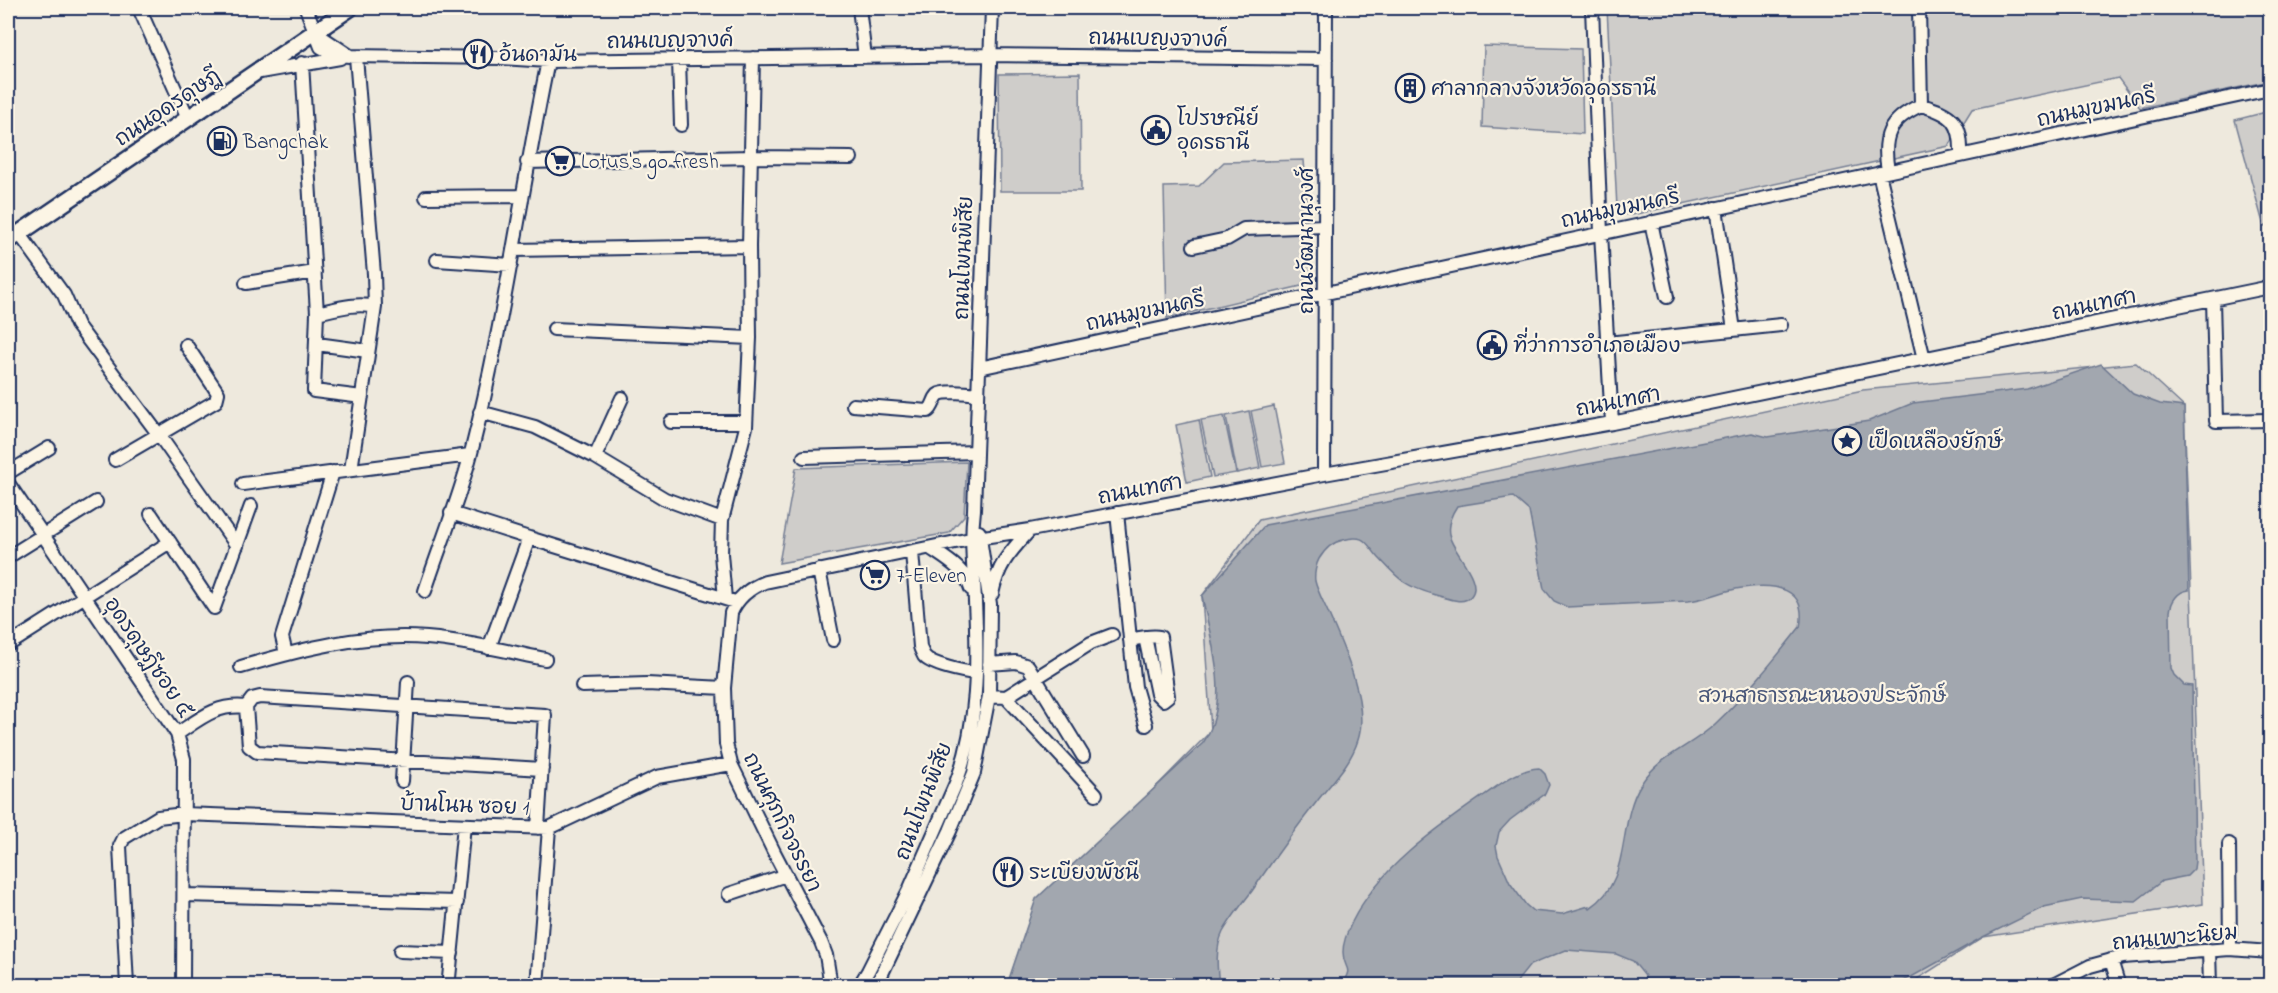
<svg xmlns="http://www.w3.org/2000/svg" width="2278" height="993" font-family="'Indie Flower','Playpen Sans Thai',sans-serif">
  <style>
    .green { fill: #cfcdca; stroke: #757e94; stroke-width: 1.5 }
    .water { fill: #a2a7af; stroke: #6c778f; stroke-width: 1.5 }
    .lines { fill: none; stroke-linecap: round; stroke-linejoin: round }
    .minor-casing { stroke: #1b2f5e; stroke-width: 16 }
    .major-casing { stroke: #1b2f5e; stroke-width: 20 }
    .minor { stroke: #fcf5e5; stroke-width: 12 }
    .major { stroke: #fcf5e5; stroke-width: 15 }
    .labels { text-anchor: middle; stroke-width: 4.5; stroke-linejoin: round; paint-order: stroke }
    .street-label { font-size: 21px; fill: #1b2f5e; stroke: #fcf5e5 }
    .poi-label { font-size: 21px; fill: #1b2f5e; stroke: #fcf5e5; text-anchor: start }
    .park-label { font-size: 21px; fill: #485679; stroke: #fcf5e5 }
  </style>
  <rect width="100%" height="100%" fill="#eee9dd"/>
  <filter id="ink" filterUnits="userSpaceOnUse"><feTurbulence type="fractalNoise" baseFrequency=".0167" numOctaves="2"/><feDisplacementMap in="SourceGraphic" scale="12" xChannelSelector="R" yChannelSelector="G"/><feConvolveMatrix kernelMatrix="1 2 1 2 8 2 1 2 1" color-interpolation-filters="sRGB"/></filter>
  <g filter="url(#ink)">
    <path class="green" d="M1607 8H2270V81L2140 108 2118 78 1972 109 1949 146 1632 215 1622 214 1617 208Z
      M1484 46 1581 49 1583 134 1482 127Z
      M1080 73 1081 191H1000L999 74Z
      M2270 111V225L2264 227 2235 120Z
      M1304 160 1312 269 1301 286 1167 318 1164 187 1199 186 1224 162Z
      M2136 363 2184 407 2203 904 1983 937 1908 985 1007 986 1032 913 1211 731 1202 596 1259 520 1863 390Z
      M1274 406 1285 463 1262 467 1251 411Z
      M1249 411 1260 468 1237 473 1226 416Z
      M1224 416 1236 473 1213 477 1201 420Z
      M1199 420 1210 477 1187 482 1176 425Z
      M967 462 964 516 949 533 779 563 796 468Z"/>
    <path class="water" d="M2101 364 2133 394 2160 404 2184 407 2189 590C2178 591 2171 601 2170 612L2171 668 2174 675 2184 685 2192 686 2195 861 2194 869 2187 876 2162 881 2136 901 2082 899 2044 907 1983 937 1897 985H1645V976L1633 961 1616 954 1566 950 1530 965 1518 980 1517 985H1341C1355 965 1343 971 1343 952 1343 943 1348 930 1352 922 1379 868 1434 830 1483 796 1499 785 1518 769 1539 768L1545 774 1549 785 1545 794 1510 820 1499 832 1496 846 1498 856 1510 883 1526 905 1533 911 1562 914 1589 906 1590 908C1633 880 1616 824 1641 784 1659 755 1691 747 1715 724 1746 695 1774 660 1800 627 1808 587 1774 583 1742 588 1724 590 1708 599 1688 601L1567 607 1554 601 1544 589 1529 511 1513 497 1457 506C1451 515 1447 524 1449 535 1452 551 1484 581 1471 596 1464 604 1454 600 1446 598 1432 594 1416 590 1404 582 1394 575 1385 564 1379 558 1366 544 1366 533 1343 540 1333 542 1325 549 1319 559 1316 564 1314 575 1315 581 1317 590 1323 601 1327 610 1342 644 1370 703 1358 740 1351 763 1333 781 1318 800 1295 829 1273 860 1252 891 1242 904 1231 918 1223 932 1215 948 1217 968 1219 985H1007L1036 899 1203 743C1232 700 1211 642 1202 596L1265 525 1752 433 1768 437 1869 421 1913 403 2027 389Z"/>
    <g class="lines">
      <g class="minor-casing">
        <path id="minor" d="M139 8 188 118
          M306 8 321 47 335 55 350 56 501 58 548 61 990 55 1326 59
          M859 8 865 57
          M1592 8 1601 233 1612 423
          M314 32 350 56
          M679 59 681 125
          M302 63 317 313 314 391 362 397
          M260 72 340 58
          M1921 105C1953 114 1962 122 1961 155
          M527 162 751 157 851 158
          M1888 171C1882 137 1888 120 1921 105L1919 8
          M1879 173 1924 359
          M426 197 522 196
          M1716 208 1734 330
          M1651 222 1667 297
          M19 233 64 295 77 325 159 435 237 546
          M1194 246 1227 239 1244 229 1325 226
          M513 250 749 246
          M437 260 511 265
          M246 283 315 272
          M2213 299 2216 421 2270 420
          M317 313C335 309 356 302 375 307
          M554 329 750 338
          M1607 343 1781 325
          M317 344 368 351
          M979 368 2270 89
          M853 405 928 411C934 407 933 400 938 395 944 390 970 393 978 394
          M480 412 535 427 595 457 665 499 722 520 746 427 750 338 749 246 753 58
          M671 422H746
          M595 457 622 398
          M804 457 976 452
          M115 460 216 401 218 393 186 345
          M351 470 375 307 374 274 356 57
          M8 473 49 448
          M1324 474 1326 8
          M8 483 177 734 184 759 183 986
          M243 484 470 455
          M451 513 529 538 489 648
          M1117 513 1135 687 1146 725
          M151 514 214 608 251 506
          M722 520 721 554 725 599
          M529 538 735 602
          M930 548C946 559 965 569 971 589
          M912 552 920 647C920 648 923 654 924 656 931 665 964 672 976 673
          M8 557 96 502
          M819 570 833 640
          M425 591C440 545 459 500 471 453 504 324 521 191 548 61
          M992 594C998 564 1010 552 1030 530
          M1130 640C1139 638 1151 635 1160 637L1168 696 1163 700 1157 694 1145 637
          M8 645 170 542
          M286 654 282 637 333 472
          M989 664 1016 662 1028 666 1083 756
          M241 667C302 649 363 633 427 638 466 641 506 651 545 659
          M582 686 647 684 724 688
          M989 696 1006 697 1096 794
          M1006 697 1091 643 1112 635
          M246 707 249 746 257 752 542 769
          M177 734C201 718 216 704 246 707L252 699 260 697 545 715 538 828
          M402 781 408 682
          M2229 844 2230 949
          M729 894 786 875
          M184 895 457 902
          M2209 950 2210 986
          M400 951 452 953
          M2111 960 2119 986
          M449 978 464 825
          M127 986 120 846 124 838 158 817 184 814 549 828 657 777 731 764
          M537 986 549 828
          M831 986 826 955 821 942 774 852 731 764 726 744 724 688 731 613C738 597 749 588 765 582L970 539 1030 530 1324 474 1612 423 2270 287
          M859 986 868 971 910 888 956 783C978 726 978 662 975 602 974 569 970 543 974 510L992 8
          M876 986 950 831 974 773 989 696 990 604 979 532
          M2051 986 2090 966 2123 957 2230 949 2270 952"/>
      </g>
      <g class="major-casing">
        <path id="major" d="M8 241 350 8"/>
      </g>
      <use href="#minor" class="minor"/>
      <use href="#major" class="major"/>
    </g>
  </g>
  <defs>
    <g id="restaurant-ring" transform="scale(1.5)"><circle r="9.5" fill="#fcf5e5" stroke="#1b2f5e" stroke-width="1.5"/><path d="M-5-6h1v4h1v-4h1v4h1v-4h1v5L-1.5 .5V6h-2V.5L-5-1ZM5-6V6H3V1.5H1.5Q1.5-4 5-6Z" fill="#1b2f5e"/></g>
    <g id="building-ring" transform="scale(1.5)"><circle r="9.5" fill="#fcf5e5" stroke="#1b2f5e" stroke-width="1.5"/><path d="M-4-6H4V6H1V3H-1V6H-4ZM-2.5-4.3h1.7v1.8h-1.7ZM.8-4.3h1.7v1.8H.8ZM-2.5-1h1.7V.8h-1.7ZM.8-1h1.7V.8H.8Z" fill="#1b2f5e"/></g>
    <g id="civic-ring" transform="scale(1.5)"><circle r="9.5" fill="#fcf5e5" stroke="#1b2f5e" stroke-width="1.5"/><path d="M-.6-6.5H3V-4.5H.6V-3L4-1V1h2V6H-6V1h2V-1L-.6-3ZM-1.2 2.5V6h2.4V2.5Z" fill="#1b2f5e"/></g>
    <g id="fuel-ring" transform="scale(1.5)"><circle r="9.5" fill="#fcf5e5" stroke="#1b2f5e" stroke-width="1.5"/><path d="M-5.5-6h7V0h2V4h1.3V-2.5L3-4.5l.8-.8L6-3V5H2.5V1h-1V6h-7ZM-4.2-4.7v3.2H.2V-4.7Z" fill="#1b2f5e"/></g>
    <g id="supermarket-ring" transform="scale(1.5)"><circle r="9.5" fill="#fcf5e5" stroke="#1b2f5e" stroke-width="1.5"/><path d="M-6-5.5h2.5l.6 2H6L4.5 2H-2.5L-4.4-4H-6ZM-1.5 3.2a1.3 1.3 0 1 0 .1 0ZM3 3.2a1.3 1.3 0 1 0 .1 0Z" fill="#1b2f5e"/></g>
    <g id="sight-ring" transform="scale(1.5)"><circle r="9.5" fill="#fcf5e5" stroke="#1b2f5e" stroke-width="1.5"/><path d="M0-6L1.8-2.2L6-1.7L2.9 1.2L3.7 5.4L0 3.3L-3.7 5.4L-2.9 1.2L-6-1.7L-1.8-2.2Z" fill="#1b2f5e"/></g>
  </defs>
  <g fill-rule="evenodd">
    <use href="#restaurant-ring" x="478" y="54"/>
    <use href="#building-ring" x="1410" y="88"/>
    <use href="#civic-ring" x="1156" y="130"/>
    <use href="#fuel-ring" x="222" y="141"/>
    <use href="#supermarket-ring" x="560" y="161"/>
    <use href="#civic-ring" x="1492" y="345"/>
    <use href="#sight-ring" x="1847" y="441"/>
    <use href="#supermarket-ring" x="875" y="575"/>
    <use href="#restaurant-ring" x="1008" y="872"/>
  </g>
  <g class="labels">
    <g class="street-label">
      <text transform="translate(1158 38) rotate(1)" y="7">ถนนเบญงจางค์</text>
      <text transform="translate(670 40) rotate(-1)" y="7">ถนนเบญจางค์</text>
      <text transform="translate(167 107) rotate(-34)" y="7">ถนนอุดรดุษฎี</text>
      <text transform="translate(2096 107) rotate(-12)" y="7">ถนนมุขมนครี</text>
      <text transform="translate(1620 208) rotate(-12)" y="7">ถนนมุขมนครี</text>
      <text transform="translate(1306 241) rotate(-90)" y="7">ถนนวัฒนานุวงศ์</text>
      <text transform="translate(963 258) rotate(-88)" y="7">ถนนโพนพิสัย</text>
      <text transform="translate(2094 304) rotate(-12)" y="7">ถนนเทศา</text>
      <text transform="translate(1145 311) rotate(-12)" y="7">ถนนมุขมนครี</text>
      <text transform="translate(1618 401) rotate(-11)" y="7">ถนนเทศา</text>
      <text transform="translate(1140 489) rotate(-11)" y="7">ถนนเทศา</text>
      <text transform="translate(149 657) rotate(56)" y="7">อุดรดุษฎีซอย ๕</text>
      <text transform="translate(923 801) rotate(-69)" y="7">ถนนโพนพิสัย</text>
      <text transform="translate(465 805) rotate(2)" y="7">บ้านโนน ซอย 1</text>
      <text transform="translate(783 822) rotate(64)" y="7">ถนนศุภกิจจรรยา</text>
      <text transform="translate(2175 937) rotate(-5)" y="7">ถนนเพาะนิยม</text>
    </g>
    <g class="poi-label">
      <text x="499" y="61">อ้นดามัน</text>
      <text x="1431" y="95">ศาลากลางจังหวัดอุดรธานี</text>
      <text x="1177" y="125">โปรษณีย์<tspan x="1177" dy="24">อุดรธานี</tspan></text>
      <text x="243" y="148">Bangchak</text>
      <text x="581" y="168">Lotus's go fresh</text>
      <text x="1513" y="352">ที่ว่าการอำเภอเมือง</text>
      <text x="1868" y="448">เป็ดเหลืองยักษ์</text>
      <text x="896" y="582">7-Eleven</text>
      <text x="1029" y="879">ระเบียงพัชนี</text>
    </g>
    <g class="park-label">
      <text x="1822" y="702">สวนสาธารณะหนองประจักษ์</text>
    </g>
  </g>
  <rect width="2278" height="993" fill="none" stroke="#fcf5e5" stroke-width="30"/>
  <rect x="15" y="15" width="2248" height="963" fill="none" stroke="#1b2f5e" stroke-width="2" filter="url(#ink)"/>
</svg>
